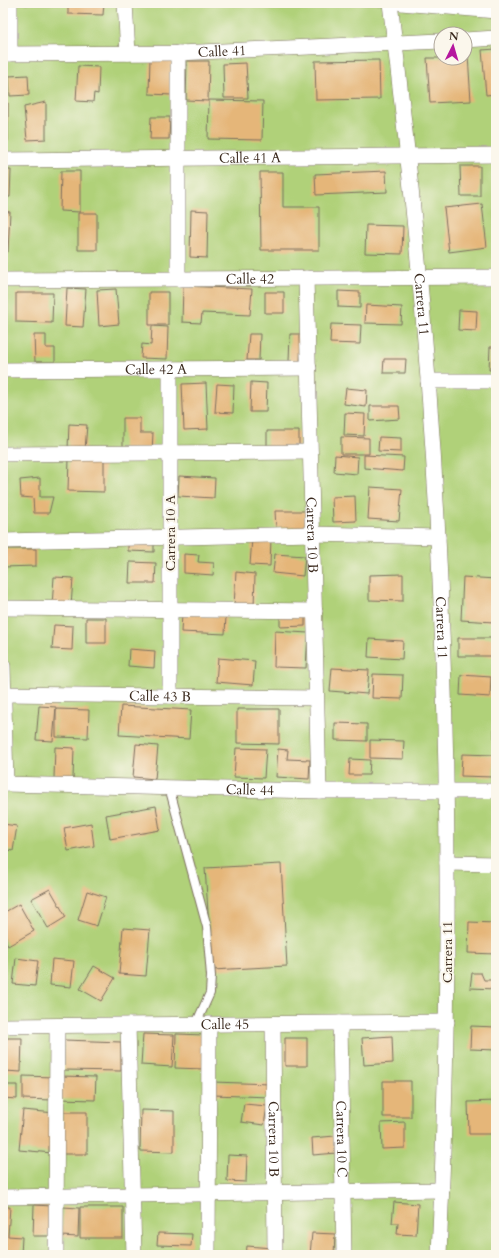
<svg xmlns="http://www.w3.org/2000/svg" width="499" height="1258" font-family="Cardo,serif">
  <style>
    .green { fill: #b0d179; stroke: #767e4c; fill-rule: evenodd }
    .building { fill: #e5b679 }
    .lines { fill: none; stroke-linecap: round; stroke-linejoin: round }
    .service-casing { stroke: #7b6e5e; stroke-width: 10 }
    .minor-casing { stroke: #7b6e5e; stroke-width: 16 }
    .service { stroke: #fff; stroke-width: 8 }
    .minor { stroke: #fff; stroke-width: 15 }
    .labels { text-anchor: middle; stroke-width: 4; stroke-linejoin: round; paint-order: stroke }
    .street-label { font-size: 14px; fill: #3b2a1e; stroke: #fbf7ec }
  </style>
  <rect width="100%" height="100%" fill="#fbf7ec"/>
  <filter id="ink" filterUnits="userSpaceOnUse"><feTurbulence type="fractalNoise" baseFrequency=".025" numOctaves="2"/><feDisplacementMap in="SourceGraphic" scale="8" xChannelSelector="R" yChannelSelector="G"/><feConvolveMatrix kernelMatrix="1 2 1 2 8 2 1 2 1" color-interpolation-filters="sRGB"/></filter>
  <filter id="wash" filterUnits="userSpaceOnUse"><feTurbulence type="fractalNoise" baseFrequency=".012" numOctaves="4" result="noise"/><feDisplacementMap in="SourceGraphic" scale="16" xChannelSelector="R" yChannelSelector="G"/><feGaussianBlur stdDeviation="0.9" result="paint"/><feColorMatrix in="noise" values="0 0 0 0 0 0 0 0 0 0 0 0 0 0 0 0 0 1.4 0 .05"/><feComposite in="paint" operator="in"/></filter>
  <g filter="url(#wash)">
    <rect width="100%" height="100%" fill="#f2ecd5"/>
    <path class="green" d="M3 3H496V1255H3ZM441 34H465V58H441Z"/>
    <g id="blocks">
      <path class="building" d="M68 3H104L103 15 68 14Z
        M496 49V94L486 95 482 50Z
        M465 55H468L471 101 430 103 427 58H465Z
        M150 58 173 59 172 95 149 94Z
        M379 60 380 99 316 100 315 61Z
        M187 61H209L208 101 186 100Z
        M246 63 248 98H224L223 64Z
        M78 66 99 67 98 94 94 93 93 102 76 101Z
        M28 75 29 95 10 96 9 76Z
        M209 100 263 101 262 140 208 139Z
        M46 102V139L27 140 24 107Z
        M3 103H8V141H3Z
        M151 117H170L169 139H150Z
        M460 166H480V196H461Z
        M3 170H11L10 197H3Z
        M61 171H80V212L60 211Z
        M386 171 387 192 316 195 315 174Z
        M260 172H283V207H319V250H261Z
        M482 204 487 247 449 252 444 208Z
        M191 210 208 211 207 258 190 257Z
        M3 211 10 212 8 252H3Z
        M78 213H97V250H78Z
        M366 225 403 226 402 254 365 253Z
        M183 286 252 289 250 315 202 313 201 323 182 322Z
        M67 288 86 289 83 327 65 326Z
        M116 289 119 324 99 326 97 290Z
        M338 291 360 292V308L338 307Z
        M149 292H168V325H149Z
        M265 292H284V313H265Z
        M16 293H53L52 323 16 322Z
        M366 305 402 307 401 324 365 323Z
        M459 310 477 311 476 331 458 330Z
        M331 324 361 325 360 344 330 343Z
        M152 326 168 327 167 359 141 358 142 344 151 345Z
        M249 334H260L259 360H247Z
        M290 334H301L300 362 289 361Z
        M34 335H46V348H55V362H35Z
        M490 347H496V370H489Z
        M384 359H406L405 373H383Z
        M251 382 267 383 266 412H250Z
        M206 383 208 429 184 430 182 384Z
        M217 384 234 385 233 413 215 412Z
        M346 388 367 390 366 407 344 404Z
        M370 406H399L400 419 370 421Z
        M345 413 365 414 364 436 344 435Z
        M123 418H140V433H153L152 452H123Z
        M69 424 87 425 85 450 68 449Z
        M267 431H299V449H267Z
        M341 437 369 438V454H341Z
        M379 437 401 438V452L378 451Z
        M335 455 358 457 357 474 334 472Z
        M364 455 404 457 403 471 364 468Z
        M69 458 104 459V492L68 491Z
        M179 476 215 478 214 498 178 496Z
        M40 478V497H53L49 513H34L33 498 21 497 20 480Z
        M370 487 402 489 399 521 368 519Z
        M355 496 356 521 333 522 332 497Z
        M275 511H306V528H276Z
        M252 538H271L270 566 250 565Z
        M128 539H154V552L128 551Z
        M3 549H36V566L3 567Z
        M184 554 199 555 198 562 214 563 213 575 184 573Z
        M275 554 305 556 303 576 273 573Z
        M130 562 156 563 155 583H129Z
        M236 572 255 574 254 607 234 606Z
        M403 574V601L369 600V575Z
        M54 577 73 578 71 607 52 606Z
        M463 577 496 579 494 622 461 620Z
        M182 613 226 616 225 634 181 632Z
        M305 614V626L280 627V615Z
        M86 618H106V643H86Z
        M54 625 73 626 72 650 52 649Z
        M275 631 308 633 306 668 274 667Z
        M458 638H494V656H458Z
        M369 639 403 641 402 659 368 657Z
        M129 649 155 651 154 668 128 666Z
        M218 658 255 661 253 685 216 682Z
        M332 668 369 670 367 694 330 691Z
        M373 674 403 675 402 699 372 698Z
        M461 675 491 677 490 697 460 695Z
        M39 706 56 707 53 741 36 740Z
        M121 706 191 710 189 739 119 735Z
        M56 709 89 710 88 738 56 737Z
        M237 709H279V744L237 743Z
        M494 716H496V738H494Z
        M335 723 367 724V741L335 740Z
        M370 740 404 741 403 759 370 758Z
        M136 744 158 746 155 779 133 777Z
        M55 747 74 748 73 779 54 778Z
        M236 748 266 749 264 778 234 777Z
        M278 749 288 750 287 759 310 760 309 779 276 777Z
        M462 754 494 755 493 777 461 776Z
        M350 759 370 760 369 775H349Z
        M156 806 160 830 110 839 106 815Z
        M91 823 94 846 68 851 64 828Z
        M3 824 17 826 13 851 3 849Z
        M281 864 287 966 212 970 205 868Z
        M50 889 66 917 48 928 31 899Z
        M87 891 106 897 97 926 78 920Z
        M19 904 34 931 8 946 3 937V913Z
        M469 922 496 923V954L468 953Z
        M123 928 150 930 146 976 119 974Z
        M16 958 38 961 35 986 13 984Z
        M52 959 74 961 71 987 50 985Z
        M94 966 115 978 101 1001 80 989Z
        M472 973H481L484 980H494L496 983V989L470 988Z
        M471 1026 496 1027V1050L470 1049Z
        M143 1034 174 1035 172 1067 141 1065Z
        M176 1034 205 1035 204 1069 175 1068Z
        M392 1036 393 1063 364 1065 362 1038Z
        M6 1038H22L21 1072 5 1071Z
        M285 1038H307V1066H285Z
        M64 1040 121 1042V1071L64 1070Z
        M23 1076 54 1077 53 1100 23 1099Z
        M60 1076 96 1077 95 1100 59 1099Z
        M383 1081H411V1117H383Z
        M213 1082 270 1084V1097L213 1095Z
        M3 1085H17V1099L3 1098Z
        M496 1101V1134H469L468 1102Z
        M244 1104 267 1106 264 1125 241 1122Z
        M23 1110 55 1113 52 1153 19 1150Z
        M141 1110 174 1111V1152L140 1151Z
        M62 1112H87V1154H63Z
        M405 1122V1148L382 1149 381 1123Z
        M335 1136 337 1153 313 1155 312 1138Z
        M228 1155 247 1156 246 1182 227 1181Z
        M394 1202 418 1204 416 1235 397 1234 398 1223H392Z
        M34 1205 52 1206 51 1236H33Z
        M3 1207H10L8 1236 22 1237 21 1255H3Z
        M63 1207 79 1208 78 1237 62 1236Z
        M80 1207H123V1238H80Z
        M158 1233 192 1234 191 1246 157 1245Z
        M312 1233 335 1234 334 1255H310Z
        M247 1246 272 1248V1255H246Z"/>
    </g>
  </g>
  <g filter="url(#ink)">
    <use href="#blocks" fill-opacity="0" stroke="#7b6e5e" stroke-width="1"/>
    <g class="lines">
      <g class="service-casing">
        <path id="service" d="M169 787 207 927 211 976 210 993 196 1024"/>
      </g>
      <g class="minor-casing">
        <g id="minor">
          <path d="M125 3 128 53"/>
          <path id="s1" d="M390 3C412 180 429 358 438 537 450 776 450 1016 439 1255"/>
          <path d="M401 3 496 11"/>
          <path d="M465 40 496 38"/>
          <path id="s2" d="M3 54 178 53 441 41"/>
          <path d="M10 54V3"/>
          <path id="s3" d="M3 160 496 155"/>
          <path id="s4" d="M306 278 319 791"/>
          <path d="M178 279V53"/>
          <path id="s5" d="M3 280 496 277"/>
          <path d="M170 369V696"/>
          <path id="s6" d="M3 370 309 368"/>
          <path d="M428 381H496"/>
          <path d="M3 454 310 452"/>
          <path d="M3 541 313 534 438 537"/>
          <path d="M3 608 315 611"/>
          <path d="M3 666 6 784"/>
          <path id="s7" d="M4 694 316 698"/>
          <path id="s8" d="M3 784 319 791H496"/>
          <path d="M447 863 496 864"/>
          <path id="s9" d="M340 1023 344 1255"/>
          <path id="s10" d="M273 1024 275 1255"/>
          <path d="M128 1025 134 1255"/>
          <path id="s11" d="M3 1026 447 1022"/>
          <path d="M3 1197 442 1190"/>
          <path d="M56 1255 57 1026"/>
          <path d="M208 1255 209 1024"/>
        </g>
      </g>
      <use href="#service" class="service"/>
      <use href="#minor" class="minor"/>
    </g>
  </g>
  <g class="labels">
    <g class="street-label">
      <text dy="5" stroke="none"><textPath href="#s2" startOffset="219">Calle 41</textPath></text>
      <text dy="5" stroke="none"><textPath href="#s3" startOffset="247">Calle 41 A</textPath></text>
      <text dy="5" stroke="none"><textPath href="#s5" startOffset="247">Calle 42</textPath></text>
      <text dy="5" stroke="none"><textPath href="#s1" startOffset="303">Carrera 11</textPath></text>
      <text dy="5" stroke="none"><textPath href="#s6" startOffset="153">Calle 42 A</textPath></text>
      <text transform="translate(170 533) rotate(-90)" y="5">Carrera 10 A</text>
      <text dy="5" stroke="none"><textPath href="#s4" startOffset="257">Carrera 10 B</textPath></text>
      <text dy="5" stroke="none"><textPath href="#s1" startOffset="627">Carrera 11</textPath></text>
      <text dy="5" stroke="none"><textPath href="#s7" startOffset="156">Calle 43 B</textPath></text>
      <text dy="5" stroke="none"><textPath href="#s8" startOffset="247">Calle 44</textPath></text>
      <text transform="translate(447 952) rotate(-90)" y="5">Carrera 11</text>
      <text dy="5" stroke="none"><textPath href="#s11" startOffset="222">Calle 45</textPath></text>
      <text dy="5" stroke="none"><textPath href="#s10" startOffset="115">Carrera 10 B</textPath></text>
      <text dy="5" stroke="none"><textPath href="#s9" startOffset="116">Carrera 10 C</textPath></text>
    </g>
  </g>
  <rect width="499" height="1258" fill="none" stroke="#fbf7ec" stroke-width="16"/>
  <g transform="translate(453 46) rotate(5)"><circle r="19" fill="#fbf7ec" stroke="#aea59a"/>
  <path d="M0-3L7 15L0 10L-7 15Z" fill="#b5179e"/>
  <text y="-6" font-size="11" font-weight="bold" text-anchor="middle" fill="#3b2a1e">N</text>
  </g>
</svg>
